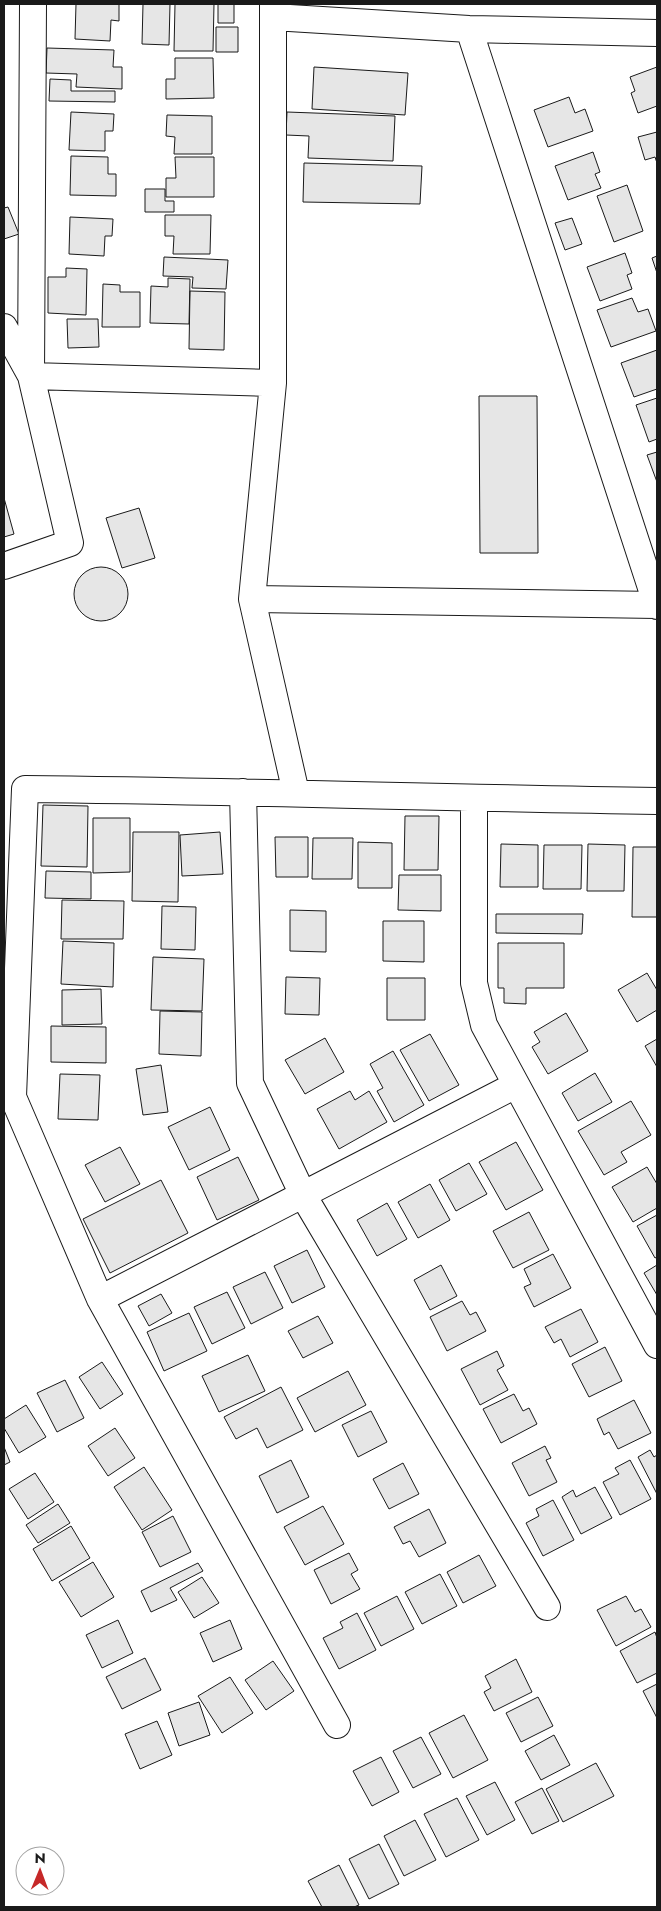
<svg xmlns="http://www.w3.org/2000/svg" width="661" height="1911" font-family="Jost,sans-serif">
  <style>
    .building { fill: #e6e6e6; stroke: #1a1a1a }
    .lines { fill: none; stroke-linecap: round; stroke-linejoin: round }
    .street-casing { stroke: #1a1a1a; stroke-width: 28 }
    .street { stroke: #fff; stroke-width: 26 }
  </style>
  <rect width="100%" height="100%" fill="#fff"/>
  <path class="building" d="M76 4H119V21L111 20 110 41 75 39Z
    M143 4H170L169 45 142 44Z
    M175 4H214L213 51H174Z
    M218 4H234V23H218Z
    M216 27H238V52H216Z
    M47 48 114 50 113 67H122V89L76 87 77 74 46 73Z
    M175 58H213L214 98 166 99V79H175Z
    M314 67 408 73 405 115 312 109Z
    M657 67V106L638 113 631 93 635 91 630 77Z
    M50 79 71 80V91H115V102L49 101Z
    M569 97 575 113 585 109 593 131 548 147 534 110Z
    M71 112 114 114 113 131H105V151L69 150Z
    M287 112 395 116 393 161 308 158 309 136 286 135Z
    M167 115 212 116V154H174L175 137 166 136Z
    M657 132V163L655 157 645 160 638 137Z
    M593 152 600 172 595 174 601 188 568 200 555 166Z
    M71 156 108 157V174H116V196L70 195Z
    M175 157H214V197H166V178H176Z
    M304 163 422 166 420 204 303 202Z
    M627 185 643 231 614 242 597 196Z
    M145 189H165V201H174V212H145Z
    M8 207 19 234 4 239V208Z
    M165 215H211L210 254H173L174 236H165Z
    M70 217 113 219 112 236H105L104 256 69 254Z
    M572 218 582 244 565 250 555 223Z
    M625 253 632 273 627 275 632 289 600 301 587 267Z
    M657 256V273L652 258Z
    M164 257 228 260 226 289 192 288 193 277 163 276Z
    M66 268 87 269 86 315 48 313V277H66Z
    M168 278 190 279 189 324 150 323 151 286 168 287Z
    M103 284 120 285V292H140V327H102Z
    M190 291 225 292 224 350 189 349Z
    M632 298 638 312 648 309 656 331 611 347 597 310Z
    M67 319H98L99 347 68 348Z
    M657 350V389L634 397 621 363Z
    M479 396H537L538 553H480Z
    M657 398V439L649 442 636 405Z
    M657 452V482L647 455Z
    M4 498 14 534 4 537Z
    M139 508 155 558 122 568 106 518Z
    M74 594a27 27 0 1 1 54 0a27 27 0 1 1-54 0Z
    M43 805 88 806 87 867 41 866Z
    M405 816H439L438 870H404Z
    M93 818H130V872L93 873Z
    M133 832H179L178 902 132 901Z
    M220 832 223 874 182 876 180 835Z
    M275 837H308V877H276Z
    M313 838H353L352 879H312Z
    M358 842 392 843V888H358Z
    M501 844 538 845V887H500Z
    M588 844 625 845 624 891H587Z
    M544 845H582L581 889H543Z
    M633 847H657V917H632Z
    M46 871 91 872V899L45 898Z
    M399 875H441V911L398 910Z
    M62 900 124 901 123 939H61Z
    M162 906 196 907 195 950 161 949Z
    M290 910 326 911V952L290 951Z
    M496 914H583L582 934 496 933Z
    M383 921H424V962L383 961Z
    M63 941 114 943 113 987 61 984Z
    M498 943H564V988H526V1004L504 1003V988H498Z
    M153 957 204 959 202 1011 151 1010Z
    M647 973 657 990V1010L637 1022 618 990Z
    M286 977 320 978 319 1015 285 1014Z
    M387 978H425V1020H387Z
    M101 989 102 1024 62 1025V990Z
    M160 1011 202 1012 201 1056 159 1054Z
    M566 1013 588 1051 548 1074 532 1047 540 1042 534 1032Z
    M51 1026 106 1027V1063L51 1062Z
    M430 1034 459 1085 429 1101 400 1050Z
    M325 1038 344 1072 305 1094 285 1060Z
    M657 1039V1067L645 1046Z
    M393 1051 424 1105 394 1122 377 1091 383 1088 370 1064Z
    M161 1065 168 1112 143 1115 136 1069Z
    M595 1073 612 1102 578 1121 562 1093Z
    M60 1074 100 1075 98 1120 58 1119Z
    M350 1091 355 1100 369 1091 387 1122 339 1149 317 1109Z
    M631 1101 651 1135 621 1152 627 1162 604 1175 578 1131Z
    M210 1107 230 1150 189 1170 168 1127Z
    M516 1142 543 1190 506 1210 479 1162Z
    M120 1147 140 1184 105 1202 85 1165Z
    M238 1157 259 1200 217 1220 197 1177Z
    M469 1163 487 1194 456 1211 439 1180Z
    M647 1167 657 1184V1208L633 1222 612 1187Z
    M161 1180 188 1233 110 1273 83 1219Z
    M430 1184 450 1220 418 1238 398 1202Z
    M387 1203 407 1239 377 1256 357 1220Z
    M529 1212 549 1250 513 1268 493 1231Z
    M657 1215V1257L655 1258 637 1226Z
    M307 1250 325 1287 292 1303 274 1266Z
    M553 1254 571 1288 534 1307 524 1287 531 1284 524 1269Z
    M441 1265 457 1296 430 1310 414 1280Z
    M657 1265V1295L644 1273Z
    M265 1272 283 1308 251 1324 233 1287Z
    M227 1292 245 1328 212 1344 194 1307Z
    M161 1294 172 1313 149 1326 138 1306Z
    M462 1301 470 1315 476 1312 486 1331 447 1351 430 1317Z
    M581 1309 598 1342 570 1357 561 1339 554 1343 545 1327Z
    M189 1313 207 1351 164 1371 147 1332Z
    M318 1316 333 1343 303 1358 288 1331Z
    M605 1347 622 1381 589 1397 572 1364Z
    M497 1351 504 1366 497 1370 508 1390 480 1405 461 1369Z
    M248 1355 265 1391 219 1412 202 1376Z
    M102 1362 123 1394 100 1409 79 1377Z
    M348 1371 366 1405 315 1432 297 1398Z
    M65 1380 84 1418 57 1432 37 1393Z
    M281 1387 303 1430 267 1448 257 1428 236 1439 224 1417Z
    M514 1394 523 1411 529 1408 537 1424 501 1443 483 1409Z
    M634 1400 651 1433 618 1449 609 1432 604 1435 597 1419Z
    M26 1405 46 1437 19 1453 4 1428V1419Z
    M371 1411 387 1442 358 1457 342 1425Z
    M115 1428 135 1458 108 1476 88 1446Z
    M545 1446 551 1458 546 1460 557 1482 529 1496 512 1463Z
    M4 1447 10 1462 4 1465Z
    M650 1450 654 1457 657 1455V1494L638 1457Z
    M291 1460 309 1497 277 1513 259 1476Z
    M630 1460 651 1499 620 1515 603 1482 619 1474 615 1468Z
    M403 1463 419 1494 389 1509 373 1479Z
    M144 1467 172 1510 142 1530 114 1487Z
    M35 1473 54 1502 28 1519 9 1489Z
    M595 1487 612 1518 581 1534 562 1497 573 1490 576 1497Z
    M553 1500 574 1540 543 1556 526 1523 539 1516 536 1509Z
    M58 1504 70 1523 38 1543 26 1525Z
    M323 1506 344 1544 305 1565 284 1527Z
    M429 1509 446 1543 419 1557 410 1541 403 1544 394 1527Z
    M173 1516 191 1552 160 1567 142 1532Z
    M71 1526 90 1558 52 1581 33 1549Z
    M349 1553 358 1570 351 1574 360 1589 331 1604 314 1570Z
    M479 1555 496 1586 463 1603 447 1572Z
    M93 1562 114 1597 81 1617 59 1582Z
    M198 1563 203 1571 170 1588 177 1600 151 1612 141 1591Z
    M440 1574 457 1606 422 1624 405 1592Z
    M202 1577 219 1603 194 1618 178 1592Z
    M397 1596 414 1629 381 1646 364 1613Z
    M626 1596 635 1612 641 1609 651 1627 616 1646 597 1610Z
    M357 1613 376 1650 339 1669 323 1638 343 1628 340 1622Z
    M118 1620 133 1653 102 1668 86 1635Z
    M230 1620 242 1649 213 1662 200 1633Z
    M655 1632 657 1638V1673L637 1683 620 1651Z
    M145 1658 161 1690 122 1709 106 1677Z
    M516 1659 532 1692 494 1711 484 1692 491 1688 485 1676Z
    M273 1661 294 1691 266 1710 245 1680Z
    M230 1677 253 1713 222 1733 198 1696Z
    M657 1684V1718L643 1691Z
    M538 1697 553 1726 521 1742 506 1713Z
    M199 1702 210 1735 179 1746 168 1713Z
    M464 1715 488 1760 453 1778 429 1733Z
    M157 1721 172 1755 140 1769 125 1734Z
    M554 1735 570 1765 541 1780 525 1751Z
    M421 1737 441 1774 413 1788 393 1751Z
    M381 1757 399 1792 372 1806 353 1771Z
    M596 1763 614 1796 563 1822 546 1789Z
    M495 1782 515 1820 487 1835 466 1796Z
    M542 1788 559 1821 532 1834 515 1802Z
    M457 1798 479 1840 446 1857 424 1814Z
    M415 1820 436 1860 404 1876 384 1836Z
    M379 1844 399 1884 369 1899 349 1859Z
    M339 1865 359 1905 354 1907H322L308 1881Z"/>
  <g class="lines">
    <g class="street-casing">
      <path id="street" d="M33 4 31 376 273 383
        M273 4V383L252 599 296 793
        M273 17 469 29 657 33
        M469 29 657 606
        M4 327 31 376 70 543 4 566
        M252 599 657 605
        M243 792 250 1083 303 1195 547 1607
        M474 798V983L484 1025 657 1345
        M100 1299 516 1085
        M337 1725 100 1299 13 1097 25 789C236 791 446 798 657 801"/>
    </g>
    <use href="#street" class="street"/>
  </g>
  <rect width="661" height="1911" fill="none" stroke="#1a1a1a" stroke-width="10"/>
  <g transform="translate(40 1871) rotate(1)"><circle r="24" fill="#ffffff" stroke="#a3a3a3"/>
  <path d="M0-4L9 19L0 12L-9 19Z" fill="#c62828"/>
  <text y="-8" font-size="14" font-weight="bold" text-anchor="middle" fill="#1a1a1a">N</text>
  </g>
</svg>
